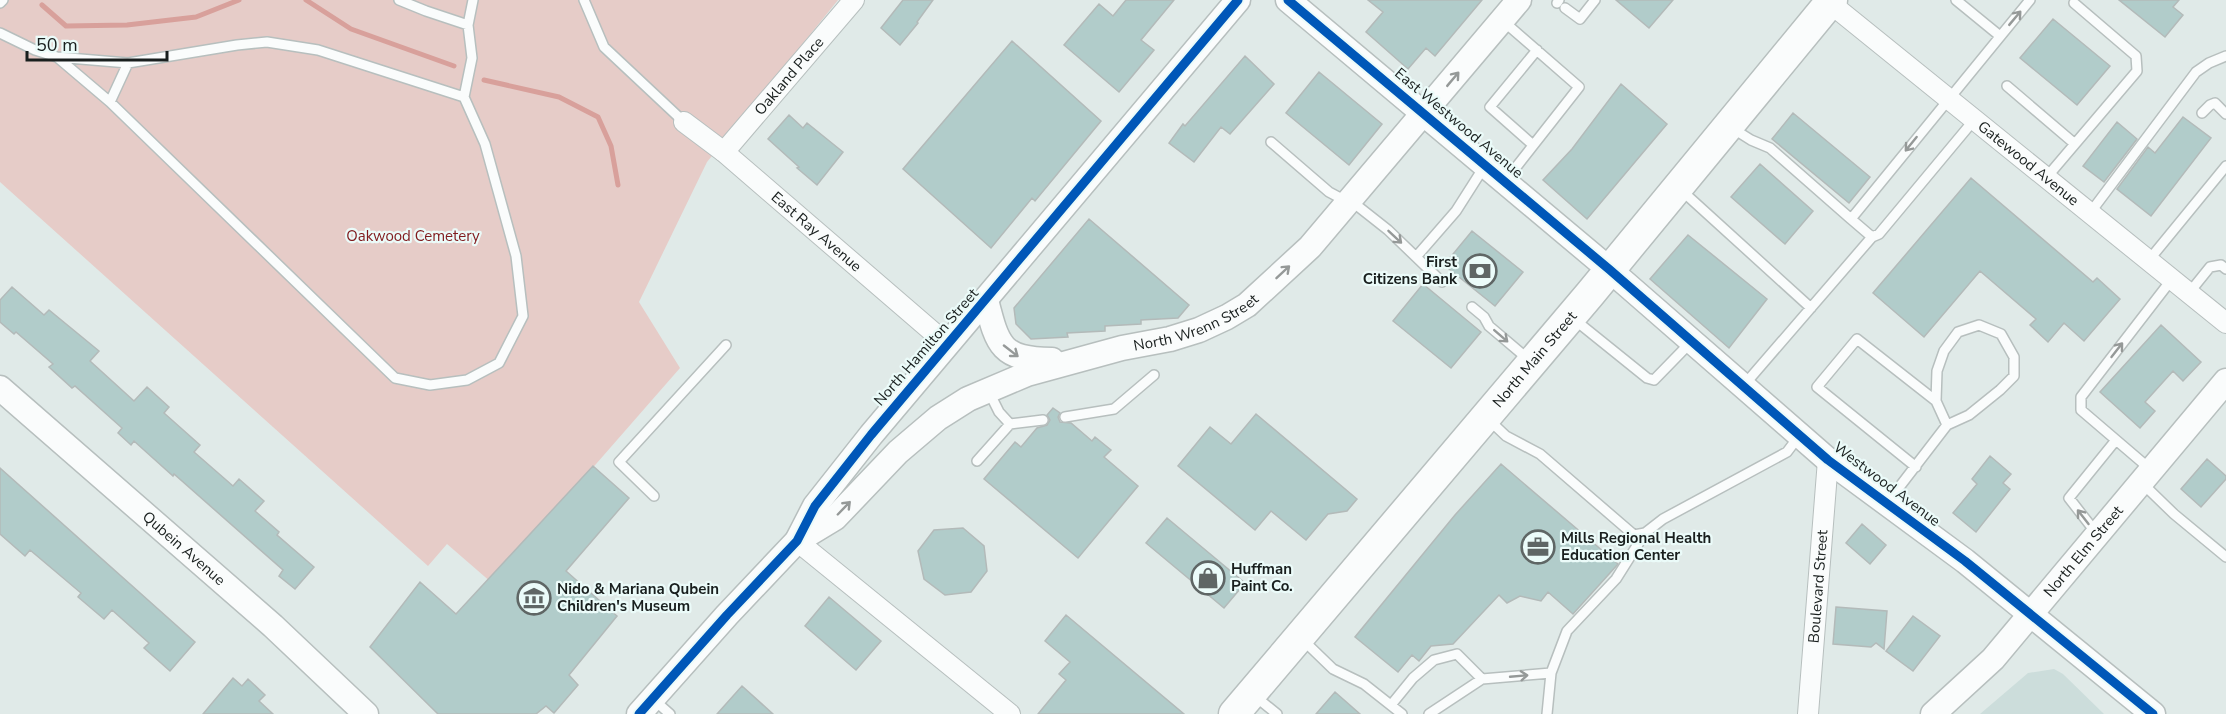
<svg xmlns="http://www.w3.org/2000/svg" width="2226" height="714" font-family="'Nunito Sans',sans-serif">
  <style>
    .built { fill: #ccdddb }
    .green { fill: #e6ccc8 }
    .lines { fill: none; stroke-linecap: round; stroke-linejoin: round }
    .stream { stroke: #d8a09b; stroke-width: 5 }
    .building { fill: #b1ccca; stroke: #b3bab9; stroke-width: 1.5 }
    .service-casing { stroke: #b7bfbe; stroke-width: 12 }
    .minor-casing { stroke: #b7bfbe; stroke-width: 22 }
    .tertiary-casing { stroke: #b7bfbe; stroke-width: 27 }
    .primary-casing { stroke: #b7bfbe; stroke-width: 33 }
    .service { stroke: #fafcfc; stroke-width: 9 }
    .minor { stroke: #fafcfc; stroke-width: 20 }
    .tertiary { stroke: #fafcfc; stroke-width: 24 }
    .primary { stroke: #fafcfc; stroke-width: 30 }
    .cycleway-casing { stroke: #ebfbf9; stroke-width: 13 }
    .cycleway { stroke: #0057b8; stroke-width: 9 }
    .oneway { stroke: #959998 }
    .labels { text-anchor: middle; stroke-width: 4.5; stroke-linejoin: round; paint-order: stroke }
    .street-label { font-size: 15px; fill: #191f1e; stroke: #ebfbf9 }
    .park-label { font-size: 15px; fill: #801a1d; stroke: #ebfbf9 }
    .poi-label { font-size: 15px; font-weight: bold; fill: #191f1e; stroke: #ebfbf9; text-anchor: start }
  </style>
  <rect width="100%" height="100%" fill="#e0eae8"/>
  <path class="built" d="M2054 669 2063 674 2104 714H1980L2028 673Z"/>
  <path class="green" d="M0 0H838L707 162 639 302 680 368 492 583 447 544 428 566 0 182Z"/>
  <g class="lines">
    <path class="stream" d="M306 0 351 29 454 66
      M42 5 66 26 127 25 196 17 239 0
      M484 80 559 97 598 117 611 146 618 185"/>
  </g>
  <path class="building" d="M903 0H933L917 22 918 23 900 45 881 28Z
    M1126 0H1174L1141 40 1154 50 1119 92 1064 45 1099 4 1113 16Z
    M1368 0H1482L1435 56 1426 48 1408 69 1366 32 1383 12Z
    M1616 0H1673L1649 28Z
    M2119 0H2179L2173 7 2183 15 2165 37Z
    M2053 19 2110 66 2077 105 2020 58Z
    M1012 41 1101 121 1035 201 1032 198 991 248 903 169Z
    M1245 56 1274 84 1230 134 1221 127 1194 162 1169 143 1183 124 1185 126Z
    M1319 72 1382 124 1349 165 1286 113Z
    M1621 84 1667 124 1587 219 1543 180 1572 149Z
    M1793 113 1870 177 1849 203 1772 139Z
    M789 115 803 128 807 123 843 152 817 185 797 168 799 167 768 139Z
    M2183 117 2211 138 2151 216 2117 189 2148 147 2155 153Z
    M2117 122 2137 139 2104 182 2083 166Z
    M1760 164 1813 211 1785 244 1731 197Z
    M1971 178 2093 282 2097 278 2120 299 2084 341 2064 323 2048 342 2030 325 2036 319 1980 271 1924 337 1873 293Z
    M1089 219 1189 305 1178 318 1141 320V324L1105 326V331L1067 333 1068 337 1031 339 1016 324 1014 308Z
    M1472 231 1523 272 1495 306 1444 265Z
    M1688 235 1767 299 1729 348 1650 279Z
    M1423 284 1481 332 1451 368 1393 321Z
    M12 287 44 315 49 310 99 351 90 361 134 401 147 387 169 407 164 413 200 445 194 452 233 486 239 479 264 501 255 511 279 532 277 535 314 567 295 589 279 576 283 570 174 474 173 476 134 441 131 445 118 433 122 428 75 386 72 388 49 367 53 364 16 332 14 334 0 322V300Z
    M2161 325 2201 362 2183 381 2173 371 2145 402 2155 411 2140 428 2100 392Z
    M1053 408 1060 413 1058 417 1060 422 1071 423 1092 441 1095 437 1111 450 1104 457 1138 486 1078 558 984 479 1015 442 1021 447 1037 428 1047 425 1050 420 1047 415Z
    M1256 414 1357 499 1347 511 1328 514 1306 540 1271 511 1255 530 1178 466 1210 427 1231 444Z
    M1990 456 2011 474 2003 483 2010 489 1976 532 1953 513 1977 484 1972 479Z
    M2207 459 2226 476V479L2201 507 2181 489Z
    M1501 464 1618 564 1573 614 1548 592 1541 601 1520 596 1507 603 1499 595 1453 644 1431 646 1419 661 1412 655 1398 672 1355 637 1455 515Z
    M593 466 629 498 566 571 617 616 569 675 578 685 554 713 546 706 536 714H438L370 647 420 582 456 614Z
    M0 468 195 642 170 671 144 648 149 643 112 610 104 619 78 597 81 593 30 550 25 556 0 534Z
    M1167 518 1245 583 1224 608 1146 543Z
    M1862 524 1886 545 1870 564 1846 543Z
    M963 528 984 546 987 571 971 592 945 595 924 579 918 551 934 530Z
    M829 597 881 641 856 670 805 626Z
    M1836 607 1887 611 1884 649 1876 643 1871 647 1833 644Z
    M1066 615 1184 714H1038L1066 680 1059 674 1070 662 1045 641Z
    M1913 616 1940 636 1913 671 1886 651Z
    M233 678 242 686 248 679 265 695 259 701 273 714H203Z
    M742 686 773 714H717Z
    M1335 692 1360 714H1316Z"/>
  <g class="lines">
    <g class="service-casing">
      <path id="service" d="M399 0 426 11 468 25
        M584 0 604 47 684 122
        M1956 0 2000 36
        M0 3 3 0
        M1557 3 1559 0
        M1565 8 1580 19 1595 0
        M1502 20 1579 87 1506 180
        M0 33 35 50 57 57 128 63 237 45 267 42 318 50 464 97 485 144 516 256 523 316 499 363 467 380 430 385 395 378 110 102 57 57
        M2007 86 2075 144
        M464 97 472 58 468 25 473 0
        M110 102 128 63
        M2202 113 2210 105 2215 103 2226 114
        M1974 120 1879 234 1872 237 1851 219 2030 0
        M1732 128 1751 140 1770 148 1851 219
        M1271 142 1329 192 1346 201
        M1533 145 1490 107 1537 50
        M2046 178 2137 71 2136 56 2074 3
        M1680 189 1811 308
        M1350 200 1388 230 1442 282
        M2090 213 2196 72 2209 63 2226 56
        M1416 257 1456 211 1484 167
        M2149 260 2226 166
        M2189 293 2210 267 2221 265 2226 269
        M1472 307 1484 317 1489 326 1529 360
        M1575 320 1647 378 1654 380 1692 341
        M1745 384 1872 237
        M989 392 999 412 1010 424 1043 420
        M1065 417 1114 409 1154 375
        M1488 419 1506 436 1540 454 1634 535 1645 533 1663 519 1787 452 1799 436
        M977 461 1010 424
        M1916 467 1817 387 1857 339 1936 401
        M2150 469 2081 410V397L2172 279
        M2142 483 2174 514 2226 557
        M654 496 619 462 726 345
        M1887 503 1947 425 1969 415 2000 390 2014 376V357L2001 334 1979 325 1958 332 1944 351 1937 371 1936 401 1947 425
        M2097 534 2069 498 2116 440
        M1302 639 1333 669 1364 684 1402 714
        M1256 697 1277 714
        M653 699 670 714
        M1391 705 1413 678 1434 660 1457 654 1482 679
        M1429 714 1482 679 1551 673
        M1547 714 1551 673 1567 631 1616 579 1645 533"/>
    </g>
    <g class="minor-casing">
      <g id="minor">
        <path id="s1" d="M1830 3 2226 323"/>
        <path id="s2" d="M684 122 724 152 948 345"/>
        <path id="s3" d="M724 152 854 0"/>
        <path d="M797 541 1010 714"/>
        <path id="s4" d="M1808 714 1828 460"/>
      </g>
    </g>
    <g class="tertiary-casing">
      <g id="tertiary">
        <path d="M1288 0 1610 270 1828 460 1965 561 2153 714"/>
        <path d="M986 300C998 347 1001 359 1052 360"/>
        <path id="s5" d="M0 388 273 626 366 714"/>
        <path id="s6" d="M797 541 835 518 898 452 938 418 968 399 1027 374 1122 348 1170 339 1199 330 1227 317 1247 305 1310 247 1519 0"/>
        <path d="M639 714 727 615 797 541 815 506 871 435 1238 0"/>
        <path id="s7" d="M1933 714 1993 659 2226 381"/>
      </g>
    </g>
    <g class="primary-casing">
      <g id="primary">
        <path id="s8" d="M1234 714 1590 294 1832 0"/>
      </g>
    </g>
    <use href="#service" class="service"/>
    <use href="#minor" class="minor"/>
    <use href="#tertiary" class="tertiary"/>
    <use href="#primary" class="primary"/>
    <g class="cycleway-casing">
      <path id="cycleway" d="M1288 0 1610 270 1828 460 1965 561 2153 714
        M639 714 727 615 797 541 815 506 871 435 1238 0"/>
    </g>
    <use href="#cycleway" class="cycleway"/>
  </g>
  <defs><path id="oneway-shaft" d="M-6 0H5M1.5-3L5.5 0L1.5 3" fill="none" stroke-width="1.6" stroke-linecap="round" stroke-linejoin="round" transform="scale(1.5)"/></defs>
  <g class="oneway">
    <use href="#oneway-shaft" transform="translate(2015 18) rotate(-50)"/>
    <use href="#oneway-shaft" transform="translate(1453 79) rotate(-50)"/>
    <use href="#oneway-shaft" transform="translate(1911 144) rotate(129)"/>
    <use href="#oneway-shaft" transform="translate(1395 237) rotate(43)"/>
    <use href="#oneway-shaft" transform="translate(1283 272) rotate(-43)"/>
    <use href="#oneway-shaft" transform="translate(1501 336) rotate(41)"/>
    <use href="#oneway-shaft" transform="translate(2117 350) rotate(-52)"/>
    <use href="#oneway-shaft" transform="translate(1011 351) rotate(38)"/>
    <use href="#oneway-shaft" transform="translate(844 508) rotate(-46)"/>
    <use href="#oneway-shaft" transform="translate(2083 517) rotate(-128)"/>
    <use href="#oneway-shaft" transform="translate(1519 676) rotate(-5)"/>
  </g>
  <defs>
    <g id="bank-ring" transform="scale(1.725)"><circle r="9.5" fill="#ebfbf9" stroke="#5f6665" stroke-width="1.5"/><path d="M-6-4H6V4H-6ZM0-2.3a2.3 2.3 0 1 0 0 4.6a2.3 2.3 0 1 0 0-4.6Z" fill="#5f6665"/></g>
    <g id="office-ring" transform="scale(1.725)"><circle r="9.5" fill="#ebfbf9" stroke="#5f6665" stroke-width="1.5"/><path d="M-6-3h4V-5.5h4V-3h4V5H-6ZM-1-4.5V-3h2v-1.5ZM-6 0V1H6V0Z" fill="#5f6665"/></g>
    <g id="shop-ring" transform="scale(1.725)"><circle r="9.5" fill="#ebfbf9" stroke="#5f6665" stroke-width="1.5"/><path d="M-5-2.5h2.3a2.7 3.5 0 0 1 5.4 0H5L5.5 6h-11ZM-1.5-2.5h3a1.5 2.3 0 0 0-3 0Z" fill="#5f6665"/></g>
    <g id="museum-ring" transform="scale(1.725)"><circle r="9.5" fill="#ebfbf9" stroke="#5f6665" stroke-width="1.5"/><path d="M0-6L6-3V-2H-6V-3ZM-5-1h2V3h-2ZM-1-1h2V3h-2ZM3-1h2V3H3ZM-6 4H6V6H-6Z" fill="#5f6665"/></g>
  </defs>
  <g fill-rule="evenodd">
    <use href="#bank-ring" x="1480" y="271"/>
    <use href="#office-ring" x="1538" y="547"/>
    <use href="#shop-ring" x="1208" y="578"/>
    <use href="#museum-ring" x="534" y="598"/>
  </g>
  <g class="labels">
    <g class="street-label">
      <text dy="5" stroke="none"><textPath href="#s3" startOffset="100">Oakland Place</textPath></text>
      <text transform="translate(1459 123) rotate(40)" y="5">East Westwood Avenue</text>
      <text dy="5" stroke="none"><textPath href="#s1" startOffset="255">Gatewood Avenue</textPath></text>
      <text dy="5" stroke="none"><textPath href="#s2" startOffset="172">East Ray Avenue</textPath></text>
      <text dy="5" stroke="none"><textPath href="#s6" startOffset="465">North Wrenn Street</textPath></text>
      <text transform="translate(926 347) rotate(-49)" y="5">North Hamilton Street</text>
      <text dy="5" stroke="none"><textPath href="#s8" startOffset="465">North Main Street</textPath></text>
      <text transform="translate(1887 484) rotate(37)" y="5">Westwood Avenue</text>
      <text dy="5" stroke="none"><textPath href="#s5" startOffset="244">Qubein Avenue</textPath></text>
      <text dy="5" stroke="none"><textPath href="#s7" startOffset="222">North Elm Street</textPath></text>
      <text dy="5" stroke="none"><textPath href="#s4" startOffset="128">Boulevard Street</textPath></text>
    </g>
    <g class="park-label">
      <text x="413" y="241">Oakwood Cemetery</text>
    </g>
    <g class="poi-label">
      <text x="1457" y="267" text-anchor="end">First<tspan x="1457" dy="17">Citizens Bank</tspan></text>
      <text x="1561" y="543">Mills Regional Health<tspan x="1561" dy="17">Education Center</tspan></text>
      <text x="1231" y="574">Huffman<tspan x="1231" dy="17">Paint Co.</tspan></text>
      <text x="557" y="594">Nido &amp; Mariana Qubein<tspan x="557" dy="17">Children's Museum</tspan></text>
    </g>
  </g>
  <path d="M27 51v9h140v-9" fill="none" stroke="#191f1e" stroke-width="3"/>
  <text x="36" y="51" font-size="18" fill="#191f1e" stroke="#ebfbf9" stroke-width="4.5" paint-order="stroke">50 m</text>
</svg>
